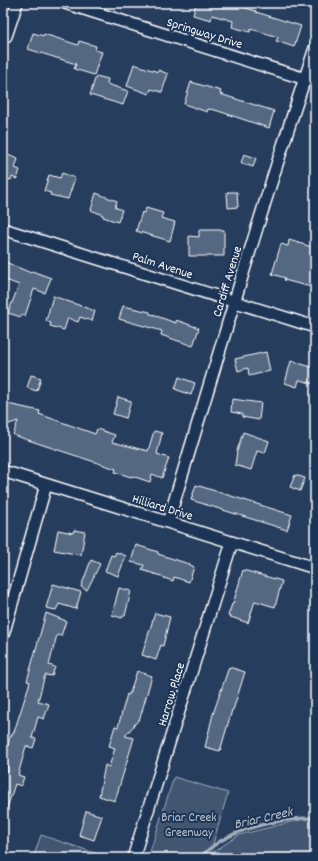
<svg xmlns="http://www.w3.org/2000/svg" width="318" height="861" font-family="Dekko,sans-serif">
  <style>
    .green { fill: #425672; stroke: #a0aab8 }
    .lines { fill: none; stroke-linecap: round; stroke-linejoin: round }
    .stream { stroke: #a4aebb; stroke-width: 3.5 }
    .building { fill: #556781; stroke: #fff }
    .minor-casing { stroke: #fff; stroke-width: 14 }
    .minor { stroke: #1d3557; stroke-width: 11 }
    .labels { text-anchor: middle; stroke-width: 4; stroke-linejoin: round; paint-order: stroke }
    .street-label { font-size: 13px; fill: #fff; stroke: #1d3557 }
    .park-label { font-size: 13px; fill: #bdc4ce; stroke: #1d3557 }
    .water-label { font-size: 14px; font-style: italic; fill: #bbc2cc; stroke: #1d3557 }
  </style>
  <rect width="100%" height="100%" fill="#263d5e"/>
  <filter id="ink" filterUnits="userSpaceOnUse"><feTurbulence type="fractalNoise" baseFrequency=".025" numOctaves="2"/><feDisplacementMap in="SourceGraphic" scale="8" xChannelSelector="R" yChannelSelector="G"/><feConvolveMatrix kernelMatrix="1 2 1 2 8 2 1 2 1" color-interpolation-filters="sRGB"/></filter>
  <g filter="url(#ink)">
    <path class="green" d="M174 777 228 793 210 854 239 835 315 816V858H148Z
      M41 835 110 858H33Z"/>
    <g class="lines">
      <path class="stream" d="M199 858C207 851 214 844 224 839 250 825 286 818 315 818"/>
    </g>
    <path class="building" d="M196 3H229L256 11V12L301 26 294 47 276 41 278 37 251 29 250 32 232 27 233 21 212 15 211 20 193 15Z
      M33 33 44 36V34L78 45 79 41 96 46 95 50 102 52 94 75 74 69 76 64 28 49Z
      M134 64 158 72V70L168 74 162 92 151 89 149 94 127 86Z
      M96 76 108 79 107 84 128 91 123 105 90 95Z
      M191 82 221 91 220 94 274 111 269 128 215 110 208 109 207 112 184 104Z
      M5 154 18 159 15 168 20 170 17 179 12 177 11 180 3 178V161Z
      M244 154 256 158 253 167 241 163Z
      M62 173 75 178 68 199 50 195 51 193 44 191 49 175 60 178Z
      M227 192H237L238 207 228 208Z
      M96 193 117 201 115 207 122 210 118 222 103 217V215L91 210Z
      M146 208 163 213 161 218 175 222 170 241 136 231 142 212 144 213Z
      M199 230H224V256H189V236L199 237Z
      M289 240 315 248V288L284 280 285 278 272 274 281 244 288 246Z
      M3 261 31 273 32 271 51 278 45 293 34 289 25 316 22 315 21 317 8 313 19 285 3 279Z
      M53 296 95 311 92 321 80 317 78 322 68 318 64 330 50 326 51 323 46 321Z
      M123 306 150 312V314L156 315V316L176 323V320L199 328 193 346 161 335 162 331 119 319Z
      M266 352 270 371 249 376 248 368 238 371 235 359Z
      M291 361 315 368V384L299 380 297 387 285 383Z
      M31 375 41 378 37 391 27 388Z
      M179 377 195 383 191 395 175 389Z
      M118 397 131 401 126 418 113 414Z
      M232 399 261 403 259 420 242 417V414L231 412Z
      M3 403 40 411 39 414 95 434 97 429 115 435 112 442 148 451 154 431 162 433 157 454 169 458 162 478 152 474 150 482 132 476 131 477 115 472 116 469 13 435 18 421 3 426Z
      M243 432 269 441 265 453 257 451 251 470 235 465 237 451Z
      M295 475 305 478 300 491 290 487Z
      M196 485 292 515 287 530 191 500Z
      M58 530 73 533 74 530 85 532 81 555 54 550Z
      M136 545 158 552V554L189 564 194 567 189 582 174 577 173 581 164 578V577L142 570 144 565 131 562Z
      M116 552 126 556 118 576 105 571 111 555 114 556Z
      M91 560 100 564 87 590 81 587Z
      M243 570 282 581 275 607 255 601 248 623 228 616 232 604H233Z
      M53 584 81 592 76 609 59 604 56 610 46 608Z
      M119 588 131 591 125 616H123L122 618 112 615Z
      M46 613 66 621 61 636 57 635 49 665 55 667 52 676 45 675 38 701 49 704 44 719 38 717 32 738 36 739 33 748 26 746 18 775 24 777 21 786 15 784 6 811H3V770L8 772 6 750 10 737 14 732 30 682 27 681Z
      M155 613 170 617 163 646 161 645 156 660 142 655Z
      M229 667 245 672 233 710H232L220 751 205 747 213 714Z
      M137 671 152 676 140 718 125 736 134 738 115 801 99 796 105 765 109 767 115 748 109 746 115 726 118 727 127 694 129 695Z
      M86 811 102 816 94 840 79 835Z"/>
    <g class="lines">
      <g class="minor-casing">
        <path id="minor" d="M65 3 315 82
          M6 36 17 3
          M3 229 315 327
          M3 471 315 568
          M168 522C216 364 262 205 315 48
          M3 635 46 485
          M134 855 232 542"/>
      </g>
      <use href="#minor" class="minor"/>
    </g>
  </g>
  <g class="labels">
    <g class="street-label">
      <text transform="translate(205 32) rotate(17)" y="5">Springway Drive</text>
      <text transform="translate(163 264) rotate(18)" y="5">Palm Avenue</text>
      <text transform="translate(226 281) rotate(-73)" y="5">Cardiff Avenue</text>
      <text transform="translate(163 506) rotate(17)" y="5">Hilliard Drive</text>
      <text transform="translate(170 694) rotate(-73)" y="5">Harrow Place</text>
    </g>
    <g class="park-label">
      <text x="189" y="821">Briar Creek<tspan x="189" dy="15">Greenway</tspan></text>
    </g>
    <g class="water-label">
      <text transform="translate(263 817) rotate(-13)" y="5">Briar Creek</text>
    </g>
  </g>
  <rect width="318" height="861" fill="none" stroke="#1d3557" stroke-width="16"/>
  <rect x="8" y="8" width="302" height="845" fill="none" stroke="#fff" stroke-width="1.5" filter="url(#ink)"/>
</svg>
